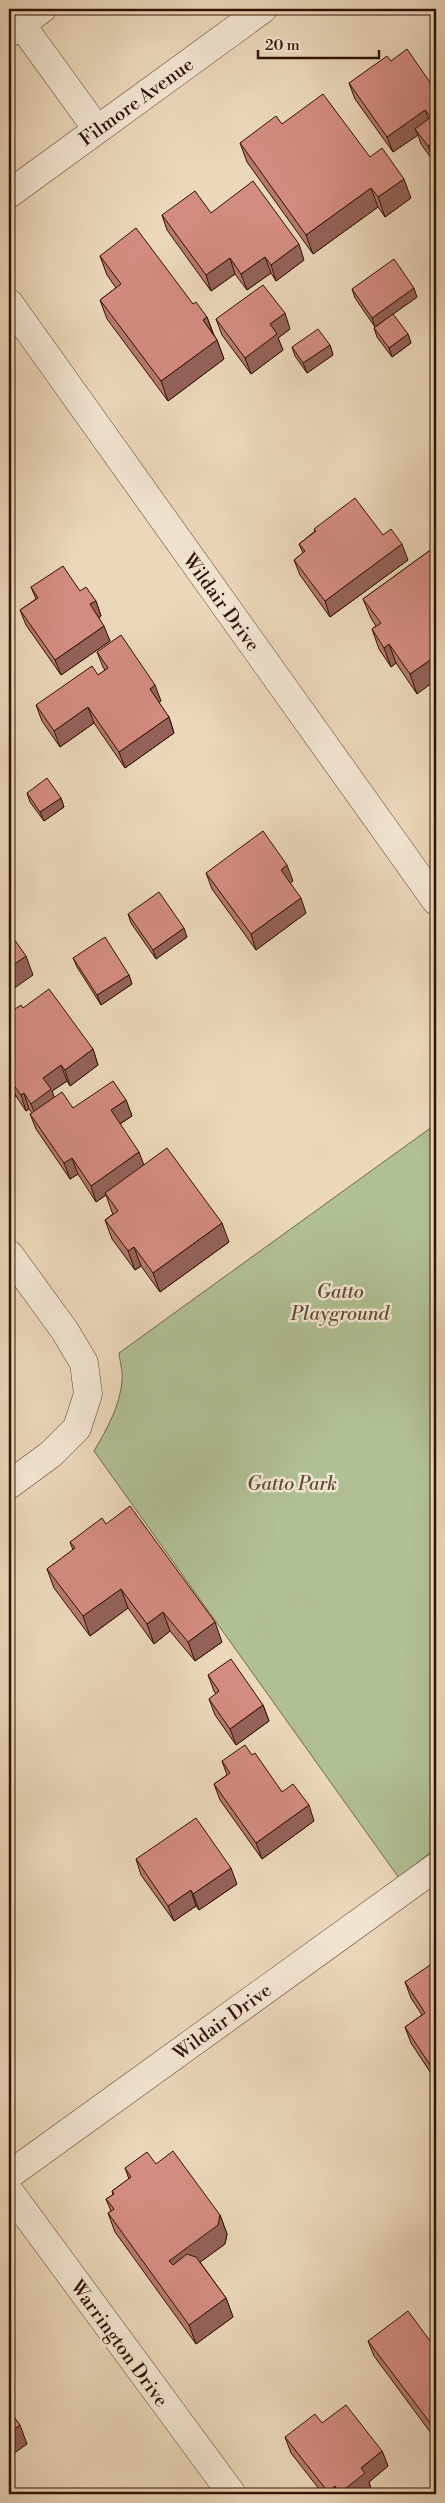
<svg xmlns="http://www.w3.org/2000/svg" width="445" height="2503" font-family="'Libre Bodoni',serif">
  <style>
    .green { fill: #b1c095; stroke: #71684b }
    .lines { fill: none; stroke-linecap: round; stroke-linejoin: round }
    .minor-casing { stroke: #604330; stroke-width: 29 }
    .minor { stroke: #f2e6d3; stroke-width: 28 }
    .wall { fill: #b5786f; stroke: #311101 }
    .shaded-wall { fill: #94625a; stroke: #311101 }
    .building { fill: #d38c81; stroke: #311101 }
    .labels { text-anchor: middle; stroke-width: 5; stroke-linejoin: round; paint-order: stroke }
    .street-label { font-size: 19px; fill: #311101; stroke: #f2e6d3 }
    .park-label { font-size: 19px; font-style: italic; fill: #5e4e35; stroke: #f2e6d3 }
  </style>
  <rect width="100%" height="100%" fill="#ebd8bb"/>
  <filter id="stains"><feTurbulence type="fractalNoise" baseFrequency=".004" numOctaves="4"/><feColorMatrix values="0 0 0 0 .2 0 0 0 0 .09 0 0 0 0 .02 0 0 0 .5 -.17"/></filter>
  <radialGradient id="worn" r=".72"><stop offset=".6" stop-color="#630" stop-opacity="0"/><stop offset="1" stop-color="#630" stop-opacity=".3"/></radialGradient>
  <path class="green" d="M436 1124V1848L399 1878 94 1451C107 1429 120 1406 122 1381 123 1372 120 1362 119 1353Z"/>
  <g class="lines">
    <g class="minor-casing">
      <path id="minor" d="M10 9 97 129
        M9 33 42 9
        M9 194 263 9
        M9 303 436 901
        M9 1254 65 1331 84 1363 88 1394 77 1428 51 1454 9 1485
        M9 2175 436 1867
        M9 2191 232 2494"/>
    </g>
    <use href="#minor" class="minor"/>
  </g>
  <path class="wall" d="M391 61 436 91V160L434 162 421 144 418 135 393 152 355 99 349 83Z
    M282 124 370 157 411 198 385 217 378 207 313 254 247 162 240 143Z
    M211 213 304 260 276 281 271 273 247 290 235 274 211 291 167 230 162 215Z
    M100 256 193 304 207 317 214 335 217 340 224 359 168 401 107 319 100 300 116 288 107 275Z
    M352 289 417 297 375 327 355 298Z
    M216 319 290 329 278 338 283 350 251 374 222 335Z
    M374 328 408 334 411 343 392 357 377 337Z
    M330 345 333 355 307 373 295 356 292 347Z
    M314 529 383 535 408 560 330 617 300 575 294 560 303 553 299 544 315 531Z
    M436 546 417 694 396 663 391 667 379 649 372 629 376 626 371 618 363 599Z
    M31 587 80 591 96 601 101 616 99 618 110 641 61 675 26 625 20 610 36 599Z
    M97 652 161 701 159 703 169 717 174 733 125 768 94 723 60 747 42 721 36 705 98 675 105 670 103 667Z
    M436 708V726L431 712Z
    M27 793 61 798 64 807 44 821 30 802Z
    M206 873 293 881 290 883 306 913 256 950 212 889Z
    M128 914 187 937 156 959 131 923Z
    M73 958 129 975 132 984 101 1005 77 967Z
    M23 1008 93 1049 98 1065 70 1086 67 1081 52 1091 54 1098 73 1108 126 1100 132 1116 120 1124 144 1165 229 1242 160 1292 141 1266 135 1270 112 1239 105 1220 113 1214 112 1212 106 1195 96 1202 78 1174 70 1179 36 1129 30 1114 32 1113 29 1109 26 1111 16 1096 10 1099 9 1097V1013Z
    M106 1524 222 1642 195 1661 170 1631 154 1644 128 1608 90 1636 54 1588 47 1569 73 1550 70 1542Z
    M208 1675 263 1705 269 1721 236 1745 215 1715 209 1699 216 1694 214 1691Z
    M252 1755 282 1792 314 1821 262 1859 220 1800 214 1784 227 1775 222 1761Z
    M136 1859 237 1884 199 1910 196 1906 174 1921 141 1875Z
    M436 1968V2081L411 2043 405 2027 422 2015 411 1998 405 1982Z
    M156 2164 220 2215 227 2234 225 2244 200 2262 226 2298 233 2317 196 2344 115 2232 108 2213 111 2211 106 2199 113 2195 112 2191 129 2179 125 2168Z
    M368 2341 436 2349V2440L374 2356Z
    M322 2423 382 2451 388 2466 369 2482 371 2489 364 2494H323L291 2453 285 2437Z"/>
  <path class="shaded-wall" d="M425 110 431 125 415 129 418 135 393 152 387 137Z
    M436 140V160L434 162 428 146Z
    M404 179 411 198 385 217 378 197Z
    M371 188 378 207 313 254 306 235Z
    M299 244 304 260 276 281 271 265Z
    M265 257 271 273 247 290 241 274Z
    M230 258 235 274 211 291 206 275Z
    M414 288 417 297 375 327 372 318Z
    M285 313 290 329 278 338 283 350 251 374 245 358 270 324Z
    M207 317 214 337 203 320Z
    M408 334 411 343 392 357 389 348Z
    M217 340 224 359 168 401 161 381Z
    M330 345 333 355 307 373 303 363Z
    M402 544 408 560 330 617 325 601Z
    M436 597V612L432 600Z
    M96 601 101 616 95 620 90 604Z
    M104 626 110 641 61 675 55 660Z
    M389 644 396 663 391 667 384 648Z
    M436 656V680L417 694 410 674Z
    M155 685 161 701 156 705 150 689Z
    M88 707 94 723 60 747 54 731Z
    M169 717 174 733 125 768 119 752Z
    M61 798 64 807 44 821 40 812Z
    M287 865 293 881 287 886 281 870Z
    M301 898 306 913 256 950 251 934Z
    M184 928 187 937 156 959 153 950Z
    M26 956 33 975 9 992V968Z
    M129 975 132 984 101 1005 97 995Z
    M93 1049 98 1065 70 1086 65 1070Z
    M61 1065 67 1081 52 1091 57 1105 37 1119 31 1104 43 1078Z
    M10 1080 16 1096 10 1099 9 1095V1081Z
    M24 1093 29 1109 26 1111 21 1095Z
    M126 1100 132 1116 116 1126 111 1110Z
    M139 1152 145 1168 105 1193 106 1195 96 1202 91 1186Z
    M72 1158 78 1174 70 1179 64 1163Z
    M222 1223 229 1242 160 1292 153 1273Z
    M134 1247 141 1266 135 1270 128 1251Z
    M121 1589 128 1608 90 1636 83 1616Z
    M163 1612 170 1631 154 1644 147 1624Z
    M215 1622 222 1642 195 1661 188 1642Z
    M263 1705 269 1721 236 1745 230 1729Z
    M309 1805 314 1821 262 1859 256 1843Z
    M231 1868 237 1884 199 1910 193 1894Z
    M191 1890 196 1906 174 1921 168 1906Z
    M220 2215 227 2234 225 2244 176 2280 169 2261Z
    M226 2298 233 2317 196 2344 189 2325Z
    M436 2420V2440L431 2424Z
    M20 2425 27 2444 9 2457V2433Z
    M382 2451 388 2466 369 2482 371 2489 364 2494H340V2493L361 2468Z
    M335 2486 338 2494H329L328 2492Z"/>
  <path class="building" d="M407 49 436 91V140L428 146 415 129 431 117 425 110 387 137 349 83 387 56 391 61Z
    M323 94 370 157 382 148 404 179 378 197 371 188 306 235 240 143 276 116 282 124Z
    M253 181 299 244 271 265 265 257 241 274 230 258 206 275 162 215 195 191 211 213Z
    M136 228 193 304 196 302 207 317 203 320 217 340 161 381 100 300 121 284 100 256Z
    M394 259 414 288 372 318 352 289Z
    M263 285 285 313 270 324 277 334 245 358 216 319Z
    M436 311V318L433 313Z
    M393 314 408 334 389 348 374 328Z
    M318 329 330 345 303 363 292 347Z
    M355 498 383 535 391 529 402 544 325 601 294 560 305 551 299 544 316 531 314 529Z
    M436 546V597L432 600 436 606V656L410 674 389 644 384 648 372 629 381 623 363 599Z
    M63 566 80 591 86 587 96 601 90 604 104 626 55 660 20 610 38 598 31 587Z
    M121 635 155 685 150 689 169 717 119 752 88 707 54 731 36 705 92 666 98 675 108 668 97 652Z
    M436 708V719L431 712Z
    M47 778 61 798 40 812 27 793Z
    M263 831 287 865 281 870 301 898 251 934 206 873Z
    M159 892 184 928 153 950 128 914Z
    M9 932 26 956 9 968Z
    M105 937 129 975 97 995 73 958Z
    M49 989 93 1049 65 1070 61 1065 43 1078 51 1089 31 1104 24 1093 21 1095 10 1080 9 1081V1013L21 1005 23 1008Z
    M113 1081 126 1100 111 1110 139 1152 91 1186 72 1158 64 1163 30 1114 62 1092 73 1108Z
    M167 1148 222 1223 153 1273 134 1247 128 1251 105 1220 118 1211 105 1193Z
    M130 1506 215 1622 188 1642 163 1612 147 1624 121 1589 83 1616 47 1569 75 1548 70 1542 102 1518 106 1524Z
    M231 1659 263 1705 230 1729 209 1699 219 1691 208 1675Z
    M245 1745 252 1755 255 1753 282 1792 293 1784 309 1805 256 1843 214 1784 230 1773 222 1761Z
    M196 1818 231 1868 193 1894 191 1890 168 1906 136 1859Z
    M433 1963 436 1968V2074L405 2027 425 2013 405 1982Z
    M173 2151 220 2215 218 2225 169 2261 173 2265 187 2254 196 2257 226 2298 189 2325 108 2213 114 2209 106 2199 114 2194 112 2191 131 2177 125 2168 147 2152 156 2164Z
    M408 2311 436 2349V2420L431 2424 368 2341Z
    M346 2405 382 2451 361 2468 365 2473 340 2493 335 2486 328 2492 285 2437 315 2414 322 2423Z
    M9 2410 20 2425 9 2433Z"/>
  <g class="labels">
    <g class="street-label">
      <text transform="translate(136 101) rotate(-36)" y="7">Filmore Avenue</text>
      <text transform="translate(222 602) rotate(54)" y="7">Wildair Drive</text>
      <text transform="translate(222 2021) rotate(-36)" y="7">Wildair Drive</text>
      <text transform="translate(120 2343) rotate(54)" y="7">Warrington Drive</text>
    </g>
    <g class="park-label">
      <text x="340" y="1298">Gatto<tspan x="340" dy="22">Playground</tspan></text>
      <text x="292" y="1490">Gatto Park</text>
    </g>
  </g>
  <rect width="445" height="2503" fill="none" stroke="#ebd8bb" stroke-width="30"/>
  <rect x="10" y="10" width="425" height="2483" fill="none" stroke="#311101" stroke-width="2.5"/>
  <rect x="15" y="15" width="415" height="2473" fill="none" stroke="#311101"/>
  <path d="M258 50v8h121v-8" fill="none" stroke="#311101" stroke-width="2.5"/>
  <text x="265" y="50" font-size="15" fill="#311101" stroke="#f2e6d3" stroke-width="4" paint-order="stroke">20 m</text>
  <rect width="100%" height="100%" filter="url(#stains)"/>
  <rect width="100%" height="100%" fill="url(#worn)"/>
</svg>
